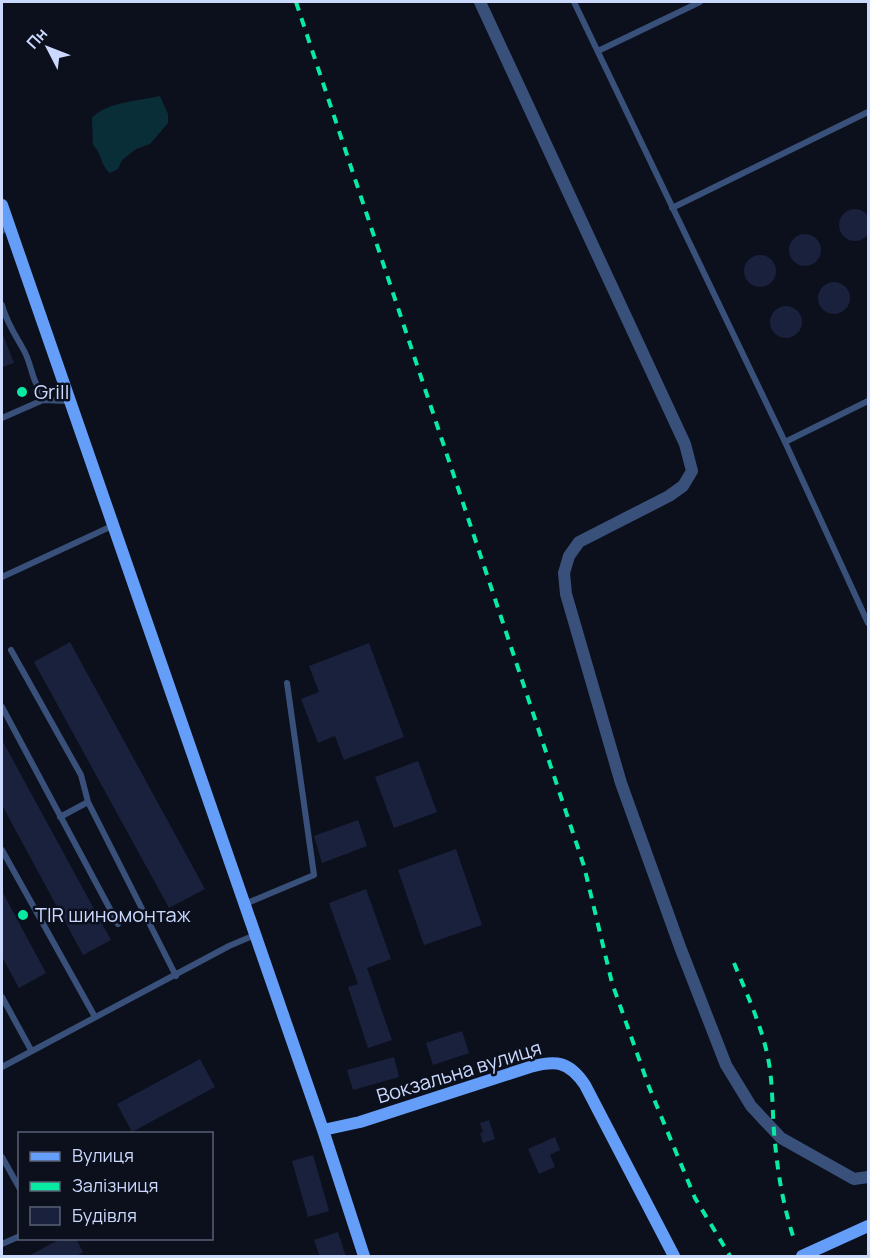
<svg xmlns="http://www.w3.org/2000/svg" width="870" height="1258" font-family="Manrope,sans-serif">
  <style>
    .water { fill: #0a2e38 }
    .building { fill: #19213d }
    .lines { fill: none; stroke-linecap: round; stroke-linejoin: round }
    .lane { stroke: #39517a; stroke-width: 6 }
    .street { stroke: #39517a; stroke-width: 12 }
    .secondary { stroke: #659ef9; stroke-width: 12 }
    .rail { stroke: #09eaa3; stroke-width: 4; stroke-dasharray: 9 8; stroke-linecap: butt }
    .poi-dot { fill: #09eaa3; stroke: #0c101d; stroke-width: 2 }
    .labels { text-anchor: middle; stroke-width: 5; stroke-linejoin: round; paint-order: stroke }
    .poi-label { font-size: 20px; fill: #cad9fd; stroke: #0c101d; text-anchor: start }
    .street-label { font-size: 20px; fill: #cad9fd; stroke: #0c101d }
  </style>
  <rect width="100%" height="100%" fill="#0c101d"/>
  <path class="water" d="M160 96 168 114V123L150 144 136 149 122 160 118 169 110 173C99 163 103 155 93 145L92 118C106 102 139 101 160 96Z"/>
  <path class="building" d="M839 225a16 16 0 1 1 32 0a16 16 0 1 1-32 0Z
    M789 250a16 16 0 1 1 32 0a16 16 0 1 1-32 0Z
    M744 271a16 16 0 1 1 32 0a16 16 0 1 1-32 0Z
    M818 298a16 16 0 1 1 32 0a16 16 0 1 1-32 0Z
    M770 322a16 16 0 1 1 32 0a16 16 0 1 1-32 0Z
    M2 332 14 363 2 367Z
    M70 642 205 889 169 908 34 662Z
    M369 643 404 737 344 760 335 736 318 743 301 699 319 692 309 666Z
    M2 740 111 940 83 955 2 805Z
    M418 761 437 812 394 828 375 777Z
    M358 820 367 846 322 863 314 836Z
    M456 849 482 925 424 945 398 870Z
    M366 889 391 959 367 968 392 1040 368 1048 348 987 358 984 329 903Z
    M2 891 46 973 19 988 2 957Z
    M462 1031 469 1053 433 1065 426 1043Z
    M394 1057 399 1077 353 1090 347 1070Z
    M200 1059 215 1087 132 1132 117 1104Z
    M489 1120 495 1139 483 1143 480 1133 483 1132 480 1123Z
    M555 1137 560 1150 550 1155 555 1167 539 1174 528 1149Z
    M313 1155 329 1211 308 1217 292 1161Z
    M338 1232 346 1257H320L314 1240Z
    M60 1239H76L83 1252 75 1257H27Z"/>
  <g class="lines">
    <path class="lane" d="M574 2 785 442 868 623
      M598 51 700 2
      M672 208 868 112
      M2 231 4 219
      M2 305C6 321 14 333 22 347 35 368 28 382 50 400
      M2 418 43 400 68 401
      M785 442 868 401
      M2 577 112 526
      M11 650 81 775 88 802 176 976
      M2 707 118 924
      M60 817 88 802
      M2 850 95 1017
      M245 904 314 875 287 683
      M2 997 31 1050
      M2 1067 229 946 255 935
      M2 1157 20 1189
      M2 1244 20 1236"/>
    <path class="street" d="M480 2 685 444 692 471 683 486 669 496 579 542 569 556 564 573 566 594 621 783 680 947 726 1065 751 1106 781 1138 854 1179 868 1177"/>
    <path class="secondary" d="M2 205 323 1130 364 1256
      M323 1130 360 1122 530 1067C556 1060 569 1061 585 1085L674 1256
      M802 1256 868 1226"/>
    <path class="rail" d="M296 2 584 866 612 983 649 1087 695 1198 730 1256
      M734 963C746 992 759 1020 766 1049 773 1076 772 1105 774 1132 777 1168 782 1201 793 1236"/>
  </g>
  <g class="poi-dot">
    <circle cx="22" cy="392" r="6"/>
    <circle cx="23" cy="915" r="6"/>
  </g>
  <g class="labels">
    <g class="poi-label">
      <text x="34" y="399">Grill</text>
      <text x="35" y="922">TIR шиномонтаж</text>
    </g>
    <g class="street-label">
      <text transform="translate(459 1072) rotate(-17)" y="7">Вокзальна вулиця</text>
    </g>
  </g>
  <rect width="870" height="1258" fill="none" stroke="#cad9fd" stroke-width="6"/>
  <rect x="18" y="1132" width="195" height="108" fill="#0c101d" stroke="#586077" stroke-width="1.5"/>
  <rect x="30" y="1152" width="30" height="9" fill="#659ef9" stroke="#586077" stroke-width="1.5"/>
  <text x="72" y="1162" font-size="18" fill="#cad9fd">Вулиця</text>
  <rect x="30" y="1182" width="30" height="9" fill="#09eaa3" stroke="#586077" stroke-width="1.5"/>
  <text x="72" y="1192" font-size="18" fill="#cad9fd">Залізниця</text>
  <rect x="30" y="1207" width="30" height="18" fill="#19213d" stroke="#586077" stroke-width="1.5"/>
  <text x="72" y="1222" font-size="18" fill="#cad9fd">Будівля</text>
  <g transform="translate(48 48) rotate(312)" stroke="#0c101d" stroke-width="4.5" paint-order="stroke">
  <path d="M0-4.5L10 22L0 15L-10 22Z" fill="#cad9fd"/>
  <text y="-9" font-size="16" font-weight="bold" text-anchor="middle" fill="#cad9fd">Пн</text>
  </g>
</svg>
